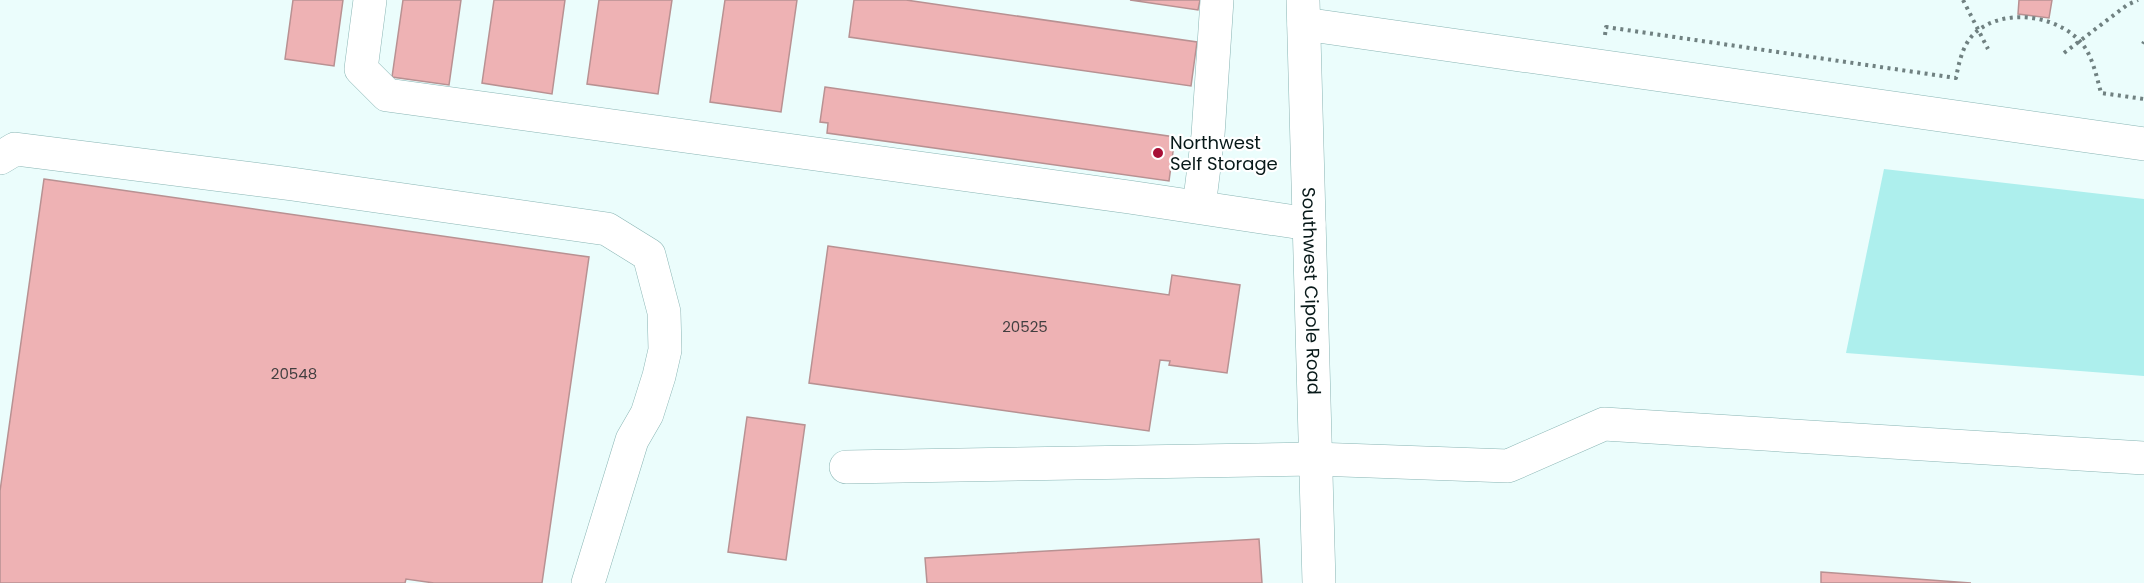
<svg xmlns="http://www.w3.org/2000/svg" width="2144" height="583" font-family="Poppins,sans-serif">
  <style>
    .green { fill: #adefed }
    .building { fill: #eeb2b4; stroke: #b89192; stroke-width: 1.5 }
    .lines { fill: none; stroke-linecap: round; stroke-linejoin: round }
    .minor-casing { stroke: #89b5b4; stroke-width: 34 }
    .path { stroke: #708181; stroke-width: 4; stroke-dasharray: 3 4.5; stroke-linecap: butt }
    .minor { stroke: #fff; stroke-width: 33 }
    .poi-dot { fill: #a80f36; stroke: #fff; stroke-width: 2 }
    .labels { text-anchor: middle; stroke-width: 4.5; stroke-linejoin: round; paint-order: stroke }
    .number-label { font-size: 15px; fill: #423f40 }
    .poi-label { font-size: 18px; fill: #081919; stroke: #fff; text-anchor: start }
    .street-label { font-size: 18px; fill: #081919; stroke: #fff }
  </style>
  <rect width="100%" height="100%" fill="#ebfdfc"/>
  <path class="green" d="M1884 169 2144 199V376L1846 353Z"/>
  <path class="building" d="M293 0H343L334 66 285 59Z
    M403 0H461L449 85 392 77Z
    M494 0H565L552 94 482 83Z
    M599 0H672L658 94 587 84Z
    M725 0H797L781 112 710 102Z
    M854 0H906L1197 42 1191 86 849 37Z
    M1130 0H1200L1198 10Z
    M2019 0H2052L2049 18 2018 14Z
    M825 87 1175 137 1169 181 827 133 828 123 820 122Z
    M44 179 589 257 542 583H434L406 579 405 583H0V491Z
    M828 246 1169 295 1172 275 1240 285 1227 373 1169 365 1170 361 1160 360 1149 431 809 383Z
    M747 417 805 425 786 560 728 552Z
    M1259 539 1262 583H927L925 558Z
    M1821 572 1971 583H1821Z"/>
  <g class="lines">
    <g class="minor-casing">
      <g id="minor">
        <path d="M370 0 361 69 387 95 1129 197 1309 224"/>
        <path id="s1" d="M1303 0 1319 583"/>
        <path d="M1304 24 2144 144"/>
        <path d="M0 158 15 149 292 184 607 229 649 255 664 312 665 350 659 376 647 414 632 440 588 583"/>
        <path d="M1199 207 1208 135 1217 0"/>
        <path d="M846 467 1315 459 1508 466 1604 424 2144 458"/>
      </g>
    </g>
    <path class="path" d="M1963 0 1988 49
      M1605 35 1606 27 1956 78C1959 62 1963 43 1976 32 2006 6 2065 16 2086 49 2094 63 2097 78 2101 93L2144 99
      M2143 44 2144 42
      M2064 53 2127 5 2138 0"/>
    <use href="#minor" class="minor"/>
  </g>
  <circle class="poi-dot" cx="1158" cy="153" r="6"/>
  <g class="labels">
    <g class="number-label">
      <text x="1025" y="332">20525</text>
      <text x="294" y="379">20548</text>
    </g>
    <g class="poi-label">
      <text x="1170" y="149">Northwest<tspan x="1170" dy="21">Self Storage</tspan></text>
    </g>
    <g class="street-label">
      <text dy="6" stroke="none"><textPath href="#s1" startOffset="291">Southwest Cipole Road</textPath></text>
    </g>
  </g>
</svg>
